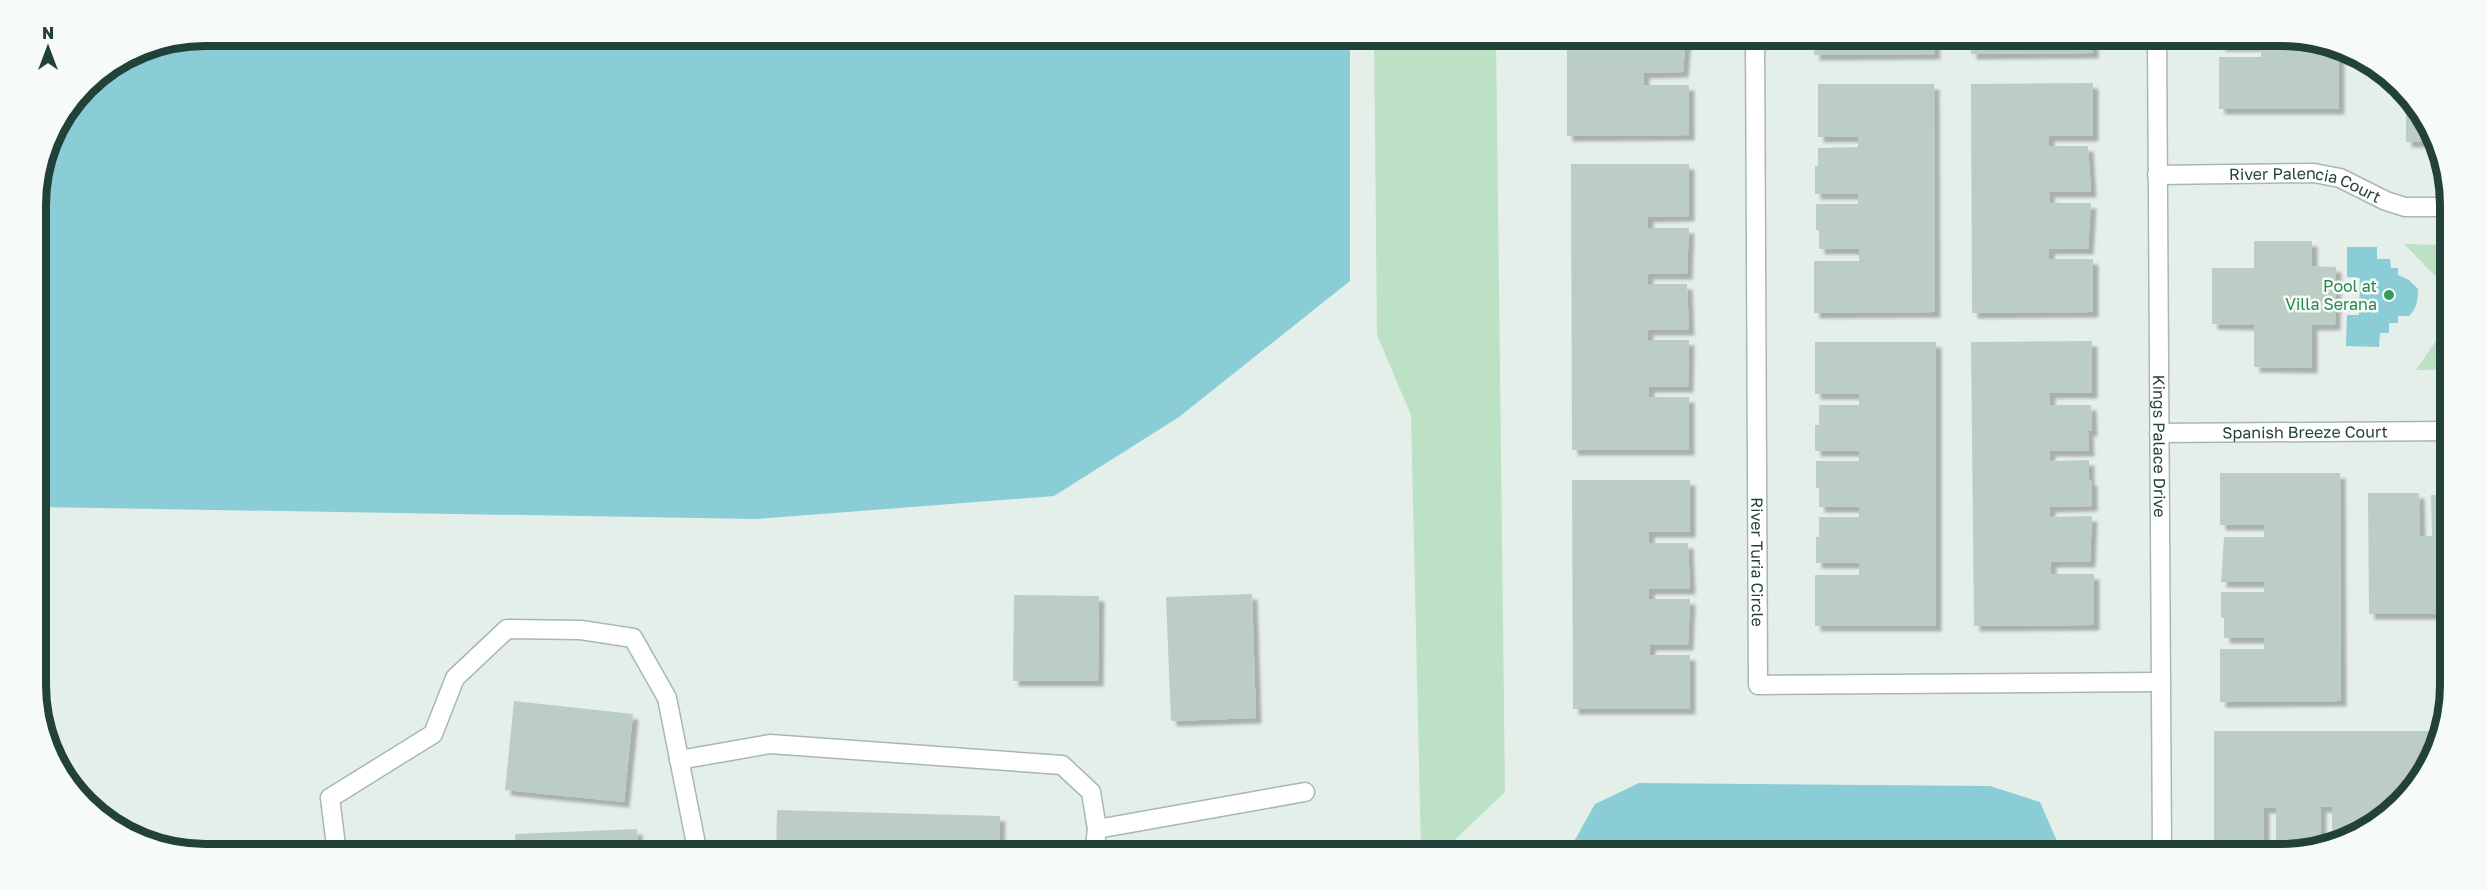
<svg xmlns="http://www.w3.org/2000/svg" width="2487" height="890" font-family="'Golos Text',sans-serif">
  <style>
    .green { fill: #bce1c5 }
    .water { fill: #8acdd6 }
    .building { fill: #bccdc6; filter: url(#shadow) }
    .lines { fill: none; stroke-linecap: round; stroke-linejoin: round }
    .minor-casing { stroke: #a7b8b1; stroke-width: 21 }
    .minor { stroke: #fff; stroke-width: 18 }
    .leisure-dot { fill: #2e9e5b; stroke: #f6fbf8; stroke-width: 2 }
    .labels { text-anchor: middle; stroke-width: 5; stroke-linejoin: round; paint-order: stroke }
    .street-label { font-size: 16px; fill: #224239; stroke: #f6fbf8 }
    .leisure-label { font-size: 16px; fill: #27864d; stroke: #f6fbf8; text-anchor: end }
    .rim { fill: none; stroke: #224239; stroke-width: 8 }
  </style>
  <defs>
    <filter id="shadow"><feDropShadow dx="5.5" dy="5.5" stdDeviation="1.5" flood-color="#0004"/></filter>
  </defs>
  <rect width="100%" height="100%" fill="#e5efea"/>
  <path class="green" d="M1374 36H1496L1505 792 1440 854H1421L1411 415 1377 335Z
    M2404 244 2450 245V291Z
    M2450 320V370H2416Z"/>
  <path class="water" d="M206 36H1350V281L1179 417 1054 496 757 519 38 507 36 194 54 130 94 78 141 49Z
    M2347 247H2377V259H2390L2391 268H2398V275L2409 280 2418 289C2418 300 2417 308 2409 316H2398V323H2389V333H2380L2379 347 2346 346 2347 315H2359L2360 278 2347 277Z
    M1639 783 1990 786 2040 802 2060 848V854H1573L1572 845 1595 804Z"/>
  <path class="building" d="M1567 36H1686L1683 72 1644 73V85H1689V135L1567 136Z
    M1814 36H1934L1935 54 1814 55Z
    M1971 36H2093V53L1971 54Z
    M2219 36H2281L2335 45 2339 47V109H2219V57H2261V46H2220Z
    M2093 83V136H2049V146H2088L2091 192H2049L2050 203H2091L2088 249H2049V259H2093V312L1972 313 1971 84Z
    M1818 84H1934L1935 312 1814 313V261H1859V249H1819V230H1816V204H1858V194H1815V166H1818V148L1858 147V137H1818Z
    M2406 92 2409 94 2431 142H2406Z
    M1571 164H1689V216L1648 217V228H1689L1687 274H1648V284H1687L1689 330H1648V340H1689L1688 387H1649V397H1689V450H1572Z
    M2254 241H2312V266L2336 267 2335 325H2312V368L2254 367V325L2212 324V268H2254Z
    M2092 341V393H2050V405H2091L2092 431H2088L2089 451H2050V461L2089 460V480H2092V506L2050 507V517L2092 516 2090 562H2051V574H2094V625L1974 626 1971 342Z
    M1815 342H1936V626H1815V575H1859V563H1816V537H1819V517H1859V507H1819V488H1816V461H1859V451H1815V425H1819V405H1859V394H1815Z
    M2220 473H2340L2341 701 2220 702V649H2264V638H2224V618H2221V592H2264V582H2221L2224 537H2264V525H2220Z
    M1572 480H1690V532H1649V543H1688L1690 589H1649V599H1690L1688 645H1650V655H1690V709H1573Z
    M2368 493H2419L2420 536H2432L2431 495H2450L2451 614H2369Z
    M1252 594 1256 718 1171 721 1166 597Z
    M1014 595 1099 596 1098 681H1013Z
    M514 701 633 714 624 802 505 790Z
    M2214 731H2443L2442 738 2387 815V807H2377V822L2332 839V807H2321V843L2303 850H2295V847H2276V808H2264V851H2214Z
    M777 810 1000 816 999 854H776Z
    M637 829 638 854H473V852L516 850 515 834Z"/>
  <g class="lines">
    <g class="minor-casing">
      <g id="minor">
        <path id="s1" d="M1755 36 1758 685 2161 682"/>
        <path id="s2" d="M2157 36 2162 854"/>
        <path id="s3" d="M2157 175 2314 173 2340 178 2386 201 2405 207H2450"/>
        <path id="s4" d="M2159 433 2450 431"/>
        <path d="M679 760 770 744 1062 765 1091 792 1097 829"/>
        <path d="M337 854 330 798 433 734 455 678 507 629 581 630 633 638 667 698 698 854"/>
        <path d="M1094 854 1097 829 1305 792"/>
      </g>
    </g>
    <use href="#minor" class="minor"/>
  </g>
  <circle class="leisure-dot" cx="2389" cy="295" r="6"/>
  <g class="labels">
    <g class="street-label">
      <text dy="6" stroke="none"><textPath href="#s3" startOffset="150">River Palencia Court</textPath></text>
      <text dy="6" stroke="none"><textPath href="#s4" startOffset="146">Spanish Breeze Court</textPath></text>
      <text dy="6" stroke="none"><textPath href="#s2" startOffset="410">Kings Palace Drive</textPath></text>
      <text dy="6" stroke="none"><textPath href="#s1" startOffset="526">River Turia Circle</textPath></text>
    </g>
    <g class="leisure-label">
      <text x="2377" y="292">Pool at<tspan x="2377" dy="18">Villa Serana</tspan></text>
    </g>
  </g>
  <path d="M0 0H2487V890H0ZM205 46H2281A159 159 0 0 1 2440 205V685A159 159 0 0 1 2281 844H205A159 159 0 0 1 46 685V205A159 159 0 0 1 205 46Z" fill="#f6fbf8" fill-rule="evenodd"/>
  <path class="rim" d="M205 46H2281A159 159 0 0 1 2440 205V685A159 159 0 0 1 2281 844H205A159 159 0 0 1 46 685V205A159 159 0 0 1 205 46Z"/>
  <g transform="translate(48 48)" stroke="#f6fbf8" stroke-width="4.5" paint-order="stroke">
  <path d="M0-4.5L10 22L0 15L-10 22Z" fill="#224239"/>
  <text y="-9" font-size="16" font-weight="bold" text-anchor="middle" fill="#224239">N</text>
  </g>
</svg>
